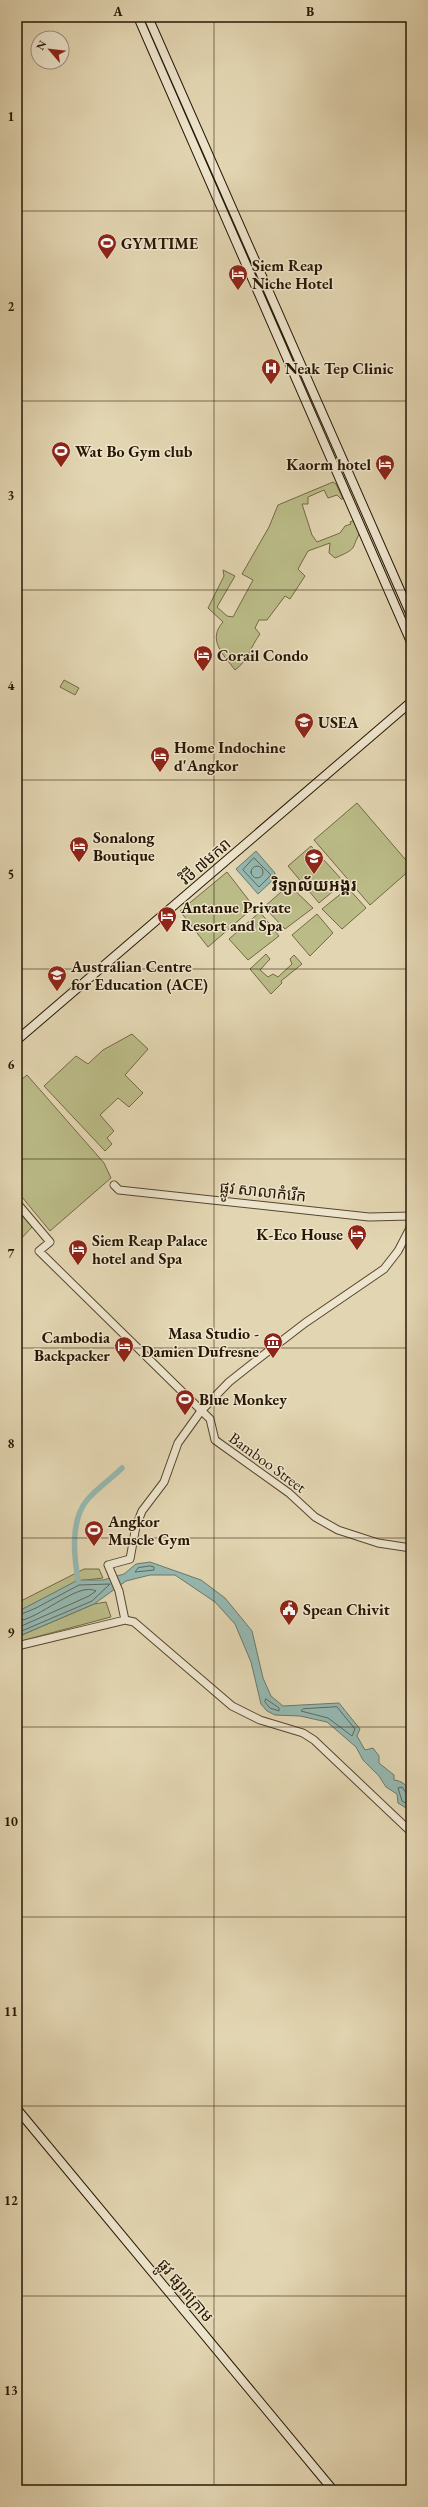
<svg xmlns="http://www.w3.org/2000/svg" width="428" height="2507" font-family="'EB Garamond','Noto Sans Khmer',serif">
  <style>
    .green { fill: #babb87; stroke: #726945 }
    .water { fill: #95b8b1; stroke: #6a786b }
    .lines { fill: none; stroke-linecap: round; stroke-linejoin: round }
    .shore { stroke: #5f685a; stroke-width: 1 }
    .canal { stroke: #95b8b1; stroke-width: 5.5 }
    .tertiary-casing { stroke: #57462e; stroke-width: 9 }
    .secondary-casing { stroke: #291703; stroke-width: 10 }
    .tertiary { stroke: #ece4cc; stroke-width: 7 }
    .secondary { stroke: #ece4cc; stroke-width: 8 }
    .grid { fill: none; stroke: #291703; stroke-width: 1; stroke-opacity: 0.55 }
    .labels { text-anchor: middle; stroke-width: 3; stroke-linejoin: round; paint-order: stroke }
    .poi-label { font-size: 16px; font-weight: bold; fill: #291703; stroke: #ece4cc; text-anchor: start }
    .street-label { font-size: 16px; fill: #291703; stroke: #ece4cc }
    .neatline { fill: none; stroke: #291703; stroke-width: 1.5 }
    .grid-label { font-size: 13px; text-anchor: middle; font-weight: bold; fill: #291703 }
  </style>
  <rect width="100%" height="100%" fill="#e2d5b1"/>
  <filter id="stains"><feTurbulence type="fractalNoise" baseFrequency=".005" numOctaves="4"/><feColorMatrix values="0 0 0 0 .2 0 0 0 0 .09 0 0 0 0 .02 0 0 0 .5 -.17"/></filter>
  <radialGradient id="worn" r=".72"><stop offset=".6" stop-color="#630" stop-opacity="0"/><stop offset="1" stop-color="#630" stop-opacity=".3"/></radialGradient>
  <path class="green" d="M333 482 336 484 343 499H341L337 495 328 498 324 490 308 497V504H302L312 535 317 542 340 533 345 526 351 524 350 522 357 519 362 530C349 549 361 547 335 558L329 553 330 543 308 551 298 569 305 576 290 599 285 596 267 620H259L255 628 260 634C251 646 247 662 235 670 223 654 207 640 223 622L208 608 224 576 223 570 235 576 217 607 227 616 233 617 253 580 242 574 269 527 278 505Z
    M64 680 79 688 75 695 60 687Z
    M357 803 411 866V869L370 905 314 840Z
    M311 846 344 882 319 903 288 866Z
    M227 872 254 907 208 947 180 911Z
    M289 885 313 908 285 929 264 907Z
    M348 888 366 908 342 929 322 909Z
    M260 912 279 936 248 960 229 939Z
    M317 914 333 933 310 956 292 935Z
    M266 954 270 959 260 970 268 977 273 974 278 977 292 964 290 959 294 955 302 964 281 981 282 983 271 994 250 969Z
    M132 1034 148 1049 125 1075 143 1093 129 1107 118 1098 100 1115 114 1131 107 1138 112 1144 105 1151 44 1086 76 1056 88 1064 103 1050Z
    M27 1075 104 1163 111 1178 50 1231 17 1191V1083Z
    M17 1210 32 1227 17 1243Z
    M84 1569H99L103 1578 78 1581 17 1612V1603Z
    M106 1602 111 1617 17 1642V1637L94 1604Z"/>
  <path class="water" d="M256 851 275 873 274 879 258 894 236 869Z
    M150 1562 201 1580 225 1598 252 1631 263 1678 271 1696 283 1706 339 1703 360 1729 357 1736 365 1750 373 1748 379 1756V1763L394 1775V1780C411 1782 411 1797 411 1811L398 1803 397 1794 386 1787 379 1776 363 1760 356 1747 327 1722 300 1716 275 1715 267 1711 261 1704 251 1662 235 1624 215 1602 175 1575H150L126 1581 94 1604 17 1637V1612L78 1580H103L124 1574 136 1564Z"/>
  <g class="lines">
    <path class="shore" d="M254 858 271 875 259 887 243 870Z
      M251 872a6 6 0 1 1 12 0a6 6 0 1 1-12 0Z
      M150 1566 154 1567V1570L135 1572 138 1568Z
      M17 1616 36 1608 79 1585 110 1584 92 1601 17 1633
      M17 1621C39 1620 78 1581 96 1591L89 1596 17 1628
      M266 1699 279 1708V1711L270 1708 265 1702Z
      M337 1707 355 1729 352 1736 328 1718 301 1711 303 1709Z
      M411 1795 407 1794 402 1787 398 1788 402 1801 411 1806"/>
    <path class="canal" d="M78 1580C74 1556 70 1521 87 1500 97 1488 111 1479 122 1468"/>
    <g class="tertiary-casing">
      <path id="tertiary" d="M114 1185 119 1190 369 1217 411 1216
        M17 1203 50 1242 39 1251 210 1419 215 1440 289 1493 315 1517 338 1530 378 1543 411 1548
        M125 1620 119 1591 108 1565 130 1559 136 1526 142 1511 164 1482 178 1443 201 1411 229 1382 253 1363 305 1323 384 1269 398 1251 411 1226
        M17 1646 125 1620 134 1622 232 1706 260 1720 303 1733 314 1740 411 1832"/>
    </g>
    <g class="secondary-casing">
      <path id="secondary" d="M138 17 411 642
        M148 17 411 615
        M17 1040 411 702
        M17 2109 333 2490"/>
    </g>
    <use href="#tertiary" class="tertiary"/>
    <use href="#secondary" class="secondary"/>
  </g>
  <path class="grid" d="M214 17V2490M17 211H411M17 401H411M17 590H411M17 780H411M17 969H411M17 1159H411M17 1348H411M17 1538H411M17 1727H411M17 1917H411M17 2106H411M17 2296H411"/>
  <defs>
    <g id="stadium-pin" transform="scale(1)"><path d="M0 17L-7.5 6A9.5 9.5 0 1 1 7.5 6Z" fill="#8f2418" stroke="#ece4cc"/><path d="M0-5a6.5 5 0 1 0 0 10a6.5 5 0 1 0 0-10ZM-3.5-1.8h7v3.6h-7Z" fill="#fff"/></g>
    <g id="hotel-pin" transform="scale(1)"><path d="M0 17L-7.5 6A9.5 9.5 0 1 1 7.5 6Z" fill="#8f2418" stroke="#ece4cc"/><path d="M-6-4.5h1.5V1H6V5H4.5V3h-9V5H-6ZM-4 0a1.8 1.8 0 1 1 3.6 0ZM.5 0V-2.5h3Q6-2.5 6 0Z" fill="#fff"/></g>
    <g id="hospital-pin" transform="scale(1)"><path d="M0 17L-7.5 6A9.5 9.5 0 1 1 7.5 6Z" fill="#8f2418" stroke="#ece4cc"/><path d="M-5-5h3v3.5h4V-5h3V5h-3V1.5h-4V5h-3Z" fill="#fff"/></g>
    <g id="university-pin" transform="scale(1)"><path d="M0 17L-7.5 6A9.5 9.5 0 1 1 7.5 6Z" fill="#8f2418" stroke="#ece4cc"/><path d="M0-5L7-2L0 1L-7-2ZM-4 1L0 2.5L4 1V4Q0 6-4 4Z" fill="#fff"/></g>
    <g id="school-pin" transform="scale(1)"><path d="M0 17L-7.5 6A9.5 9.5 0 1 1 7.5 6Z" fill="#8f2418" stroke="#ece4cc"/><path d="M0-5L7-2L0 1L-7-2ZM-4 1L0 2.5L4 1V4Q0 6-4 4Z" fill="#fff"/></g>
    <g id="museum-pin" transform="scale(1)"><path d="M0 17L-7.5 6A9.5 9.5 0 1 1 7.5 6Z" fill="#8f2418" stroke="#ece4cc"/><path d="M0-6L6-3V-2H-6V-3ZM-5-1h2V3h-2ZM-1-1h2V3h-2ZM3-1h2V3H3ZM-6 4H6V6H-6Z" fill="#fff"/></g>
    <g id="civic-pin" transform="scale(1)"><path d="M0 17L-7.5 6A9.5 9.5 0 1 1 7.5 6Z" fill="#8f2418" stroke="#ece4cc"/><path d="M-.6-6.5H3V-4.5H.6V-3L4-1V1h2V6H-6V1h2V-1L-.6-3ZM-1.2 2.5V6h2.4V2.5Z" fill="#fff"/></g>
  </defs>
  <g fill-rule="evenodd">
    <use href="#stadium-pin" x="107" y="243"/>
    <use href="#hotel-pin" x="238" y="274"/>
    <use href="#hospital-pin" x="271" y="368"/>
    <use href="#stadium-pin" x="61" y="451"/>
    <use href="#hotel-pin" x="385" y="464"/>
    <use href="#hotel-pin" x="203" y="655"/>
    <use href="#university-pin" x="304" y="722"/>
    <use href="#hotel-pin" x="160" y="756"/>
    <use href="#hotel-pin" x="79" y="846"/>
    <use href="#school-pin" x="314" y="858"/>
    <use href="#hotel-pin" x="167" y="916"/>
    <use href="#university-pin" x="57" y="975"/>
    <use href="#hotel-pin" x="357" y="1234"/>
    <use href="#hotel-pin" x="78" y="1249"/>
    <use href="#museum-pin" x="273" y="1342"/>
    <use href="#hotel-pin" x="124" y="1346"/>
    <use href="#stadium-pin" x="185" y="1399"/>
    <use href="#stadium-pin" x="94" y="1530"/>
    <use href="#civic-pin" x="289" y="1609"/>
  </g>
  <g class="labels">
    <g class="poi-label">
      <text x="121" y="249">GYMTIME</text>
      <text x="252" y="271">Siem Reap<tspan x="252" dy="18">Niche Hotel</tspan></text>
      <text x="285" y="374">Neak Tep Clinic</text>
      <text x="75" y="457">Wat Bo Gym club</text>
      <text x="371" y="470" text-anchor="end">Kaorm hotel</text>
      <text x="217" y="661">Corail Condo</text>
      <text x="318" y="728">USEA</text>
      <text x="174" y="753">Home Indochine<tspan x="174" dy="18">d'Angkor</tspan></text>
      <text x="93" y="843">Sonalong<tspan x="93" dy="18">Boutique</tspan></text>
      <text x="314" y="891" text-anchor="middle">វិទ្យាល័យអង្គរ</text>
      <text x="181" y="913">Antanue Private<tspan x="181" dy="18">Resort and Spa</tspan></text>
      <text x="71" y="972">Australian Centre<tspan x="71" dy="18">for Education (ACE)</tspan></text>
      <text x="343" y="1240" text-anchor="end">K-Eco House</text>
      <text x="92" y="1246">Siem Reap Palace<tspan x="92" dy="18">hotel and Spa</tspan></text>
      <text x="259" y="1339" text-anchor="end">Masa Studio -<tspan x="259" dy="18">Damien Dufresne</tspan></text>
      <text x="110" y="1343" text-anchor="end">Cambodia<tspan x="110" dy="18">Backpacker</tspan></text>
      <text x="199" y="1405">Blue Monkey</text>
      <text x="108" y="1527">Angkor<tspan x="108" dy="18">Muscle Gym</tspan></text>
      <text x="303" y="1615">Spean Chivit</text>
    </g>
    <g class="street-label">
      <text transform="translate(205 861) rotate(-41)" y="6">វិថី ៧មករា</text>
      <text transform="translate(263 1191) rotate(6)" y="6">ផ្លូវ សាលាកំរើក</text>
      <text transform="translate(268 1462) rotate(36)" y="6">Bamboo Street</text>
      <text transform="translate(186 2290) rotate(50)" y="6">ផ្លូវ ផ្សារក្រោម</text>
    </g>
  </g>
  <rect width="428" height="2507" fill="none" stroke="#e2d5b1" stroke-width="44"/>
  <g transform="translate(50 50) rotate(298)"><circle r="19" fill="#ece4cc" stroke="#9e927c"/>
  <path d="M0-3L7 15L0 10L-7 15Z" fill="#8f2418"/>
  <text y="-6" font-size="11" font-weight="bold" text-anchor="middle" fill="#291703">N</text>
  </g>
  <rect x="22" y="22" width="384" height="2463" class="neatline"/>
  <g class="grid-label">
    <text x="118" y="16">A</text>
    <text x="310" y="16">B</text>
    <text x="11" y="121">1</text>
    <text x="11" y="311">2</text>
    <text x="11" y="500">3</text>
    <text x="11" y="690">4</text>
    <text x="11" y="879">5</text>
    <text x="11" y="1069">6</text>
    <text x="11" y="1258">7</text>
    <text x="11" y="1448">8</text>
    <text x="11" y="1637">9</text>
    <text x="11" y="1826">10</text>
    <text x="11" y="2016">11</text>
    <text x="11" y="2205">12</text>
    <text x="11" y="2395">13</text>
  </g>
  <rect width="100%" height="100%" filter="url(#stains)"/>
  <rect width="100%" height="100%" fill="url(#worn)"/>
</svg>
